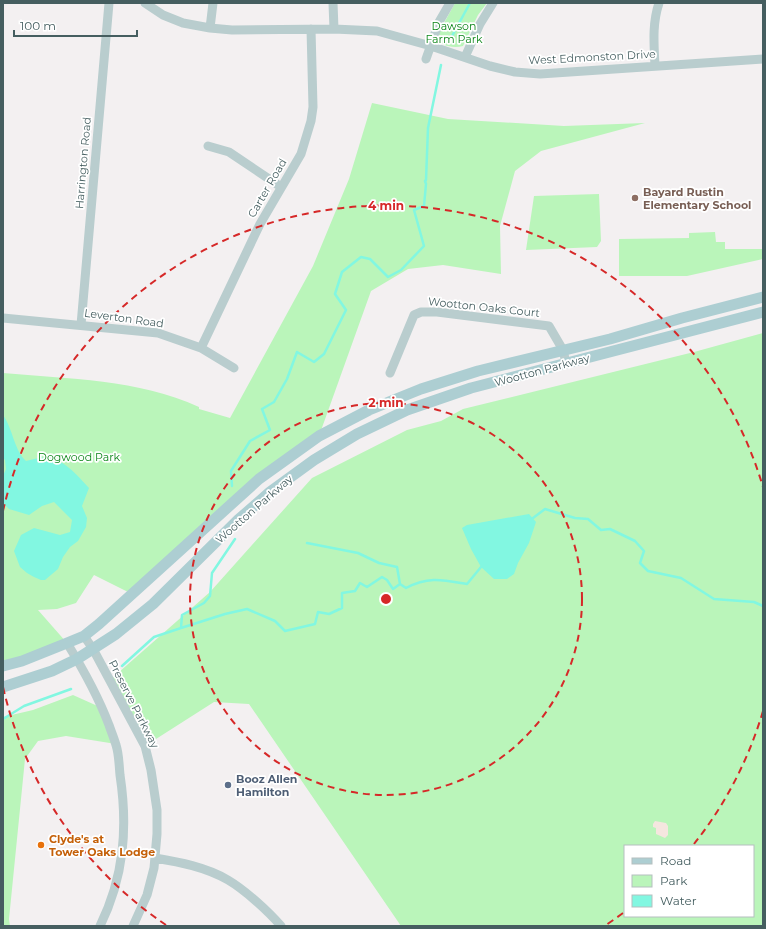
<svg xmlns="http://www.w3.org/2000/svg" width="766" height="929" font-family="Montserrat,sans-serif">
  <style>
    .green { fill: #baf5ba; fill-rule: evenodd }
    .sand { fill: #f5e6df }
    .water { fill: #82f7e1 }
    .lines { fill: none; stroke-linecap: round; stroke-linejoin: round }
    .stream { stroke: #82f7e1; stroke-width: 2.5 }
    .minor { stroke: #b9cdce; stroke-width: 9 }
    .major { stroke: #adced2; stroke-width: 11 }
    .ring { fill: none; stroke: #d62828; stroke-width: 2; stroke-dasharray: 7 5 }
    .education-dot { fill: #8d6e63; stroke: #fff; stroke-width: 1.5 }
    .service-dot { fill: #5c6f8a; stroke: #fff; stroke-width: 1.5 }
    .food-dot { fill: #e8710a; stroke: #fff; stroke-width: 1.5 }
    .labels { text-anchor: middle; stroke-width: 3.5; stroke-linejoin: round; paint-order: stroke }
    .park-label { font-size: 11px; fill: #0c8619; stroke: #fff }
    .street-label { font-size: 11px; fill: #455e60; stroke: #fff }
    .education-label { font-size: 11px; font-weight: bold; fill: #785e54; stroke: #fff; text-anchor: start }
    .service-label { font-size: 11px; font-weight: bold; fill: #4e5e75; stroke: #fff; text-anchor: start }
    .food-label { font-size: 11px; font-weight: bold; fill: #c56008; stroke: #fff; text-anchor: start }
    .centre { fill: #d62828; stroke: #fff; stroke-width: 2 }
    .ring-label { font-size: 12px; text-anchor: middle; font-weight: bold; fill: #d62828; stroke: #fff; stroke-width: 3.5; stroke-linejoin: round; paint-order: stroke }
  </style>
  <rect width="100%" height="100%" fill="#f3f0f1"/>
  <path class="green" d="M455 3H487L478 15 463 46C453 49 437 46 438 34Z
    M372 103 448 119 564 126 645 123 541 151 515 171 500 226 501 274 443 265 408 269 371 291 319 436 259 479 132 594 94 575 76 603 57 609 38 610 67 643 3 666V373C69 379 138 379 199 407V409L230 418 313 266 349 179Z
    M599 194 601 241 597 247 526 250 534 196Z
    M715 232 716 242H725V249H763V259L687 276H619V239L689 238V233Z
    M763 333V926H401L249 704 214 702 145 746 110 680 210 592 312 478 407 430 441 421 463 409 694 352ZM625 846H753V916H625Z
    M73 695 102 708 116 744 66 736 38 741 25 759 9 919 10 926H3V717L33 710Z"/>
  <path class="sand" d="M655 821 666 823 668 826V835L665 838 656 834V828L653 827V824Z"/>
  <path class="water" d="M3 415C13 429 14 450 26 461 30 460 34 459 39 458 60 454 76 474 89 488L82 506 87 518 86 527 78 541 70 547 63 557 58 569 45 580H41L34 577 27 573 20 567 14 551 21 535 34 528 60 535 70 532 72 520 54 502 42 506 29 515 9 509 3 503V476L6 469 5 460 3 458Z
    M529 514 536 522 529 543 518 563 514 574 507 579H494L481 567 471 549 462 528 467 525Z"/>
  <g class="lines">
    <path class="stream" d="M452 36 470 3
      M232 486 231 471 250 441 270 430 262 409 274 402 287 379 297 352 314 362 324 354 346 310 335 294 342 272 361 257 370 259 388 277 401 270 424 246 414 210 424 206 426 184 425 181 426 180 428 128 441 65
      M533 518 545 509 575 518 588 519 601 530 610 529 635 541 644 551 640 563 648 571 681 578 714 599 754 602 763 606
      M307 543 358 553 379 563 397 567 400 584 406 588C429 576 443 580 467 584L481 567
      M181 628 225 614 247 609 275 621 285 631 315 624 318 612 329 614 342 608V593L355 591 360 583 367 587 382 577 387 580 393 589 400 584
      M122 666 154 637 181 628 182 615 204 603 210 596 212 573 235 539
      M3 719 24 706 71 689"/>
    <path class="minor" d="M145 3 163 15 183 23 210 28 232 30 334 29 377 31 431 46 490 66 515 72 540 74 763 59
      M333 3 334 29
      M210 28 213 3
      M465 57 480 24 493 3
      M426 59 439 22 450 3
      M655 66C654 44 652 24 659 3
      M208 146 229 152 281 187
      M3 318 158 333 201 348 234 368
      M81 325 109 3
      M201 348 260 224 301 154 311 121 313 107 311 29
      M390 373 414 315 421 312H437L549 326 563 350 566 363
      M84 636 93 649 145 746 151 770 157 810V834L154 868 147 895 133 926
      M67 643C83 669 98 696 109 725 111 731 114 738 116 745 119 754 119 765 120 775 128 828 124 877 100 926
      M155 858C179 862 206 867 228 880 245 890 268 911 281 926"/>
    <path class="major" d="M3 666 22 661 67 643 84 636 99 624 259 479 319 436 369 410 421 389 478 371 610 339 682 318 763 297
      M3 687 52 671 77 659 116 634 153 604 238 520 270 492 314 460 357 434 407 410 471 388 763 312"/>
  </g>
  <g class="ring">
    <circle cx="386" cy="599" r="196"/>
    <path d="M763 711A393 393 0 0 1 694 844M623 913A393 393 0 0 1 606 925M166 925A393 393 0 0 1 3 687M3 511A393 393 0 0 1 763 487"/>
  </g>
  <circle class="education-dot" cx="635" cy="198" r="4"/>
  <circle class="service-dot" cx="228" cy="785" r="4"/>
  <circle class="food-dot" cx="41" cy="845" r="4"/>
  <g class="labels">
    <g class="park-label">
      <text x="454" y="30">Dawson<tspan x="454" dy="13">Farm Park</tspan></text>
      <text x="79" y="461">Dogwood Park</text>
    </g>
    <g class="street-label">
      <text transform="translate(592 57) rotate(-3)" y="4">West Edmonston Drive</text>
      <text transform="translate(83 163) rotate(-85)" y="4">Harrington Road</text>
      <text transform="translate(267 188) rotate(-60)" y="4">Carter Road</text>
      <text transform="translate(484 307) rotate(6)" y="4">Wootton Oaks Court</text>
      <text transform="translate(124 318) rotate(8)" y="4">Leverton Road</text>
      <text transform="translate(542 370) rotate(-15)" y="4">Wootton Parkway</text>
      <text transform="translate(254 509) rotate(-41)" y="4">Wootton Parkway</text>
      <text transform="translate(134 704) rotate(63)" y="4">Preserve Parkway</text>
    </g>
    <g class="education-label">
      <text x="643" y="196">Bayard Rustin<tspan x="643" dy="13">Elementary School</tspan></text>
    </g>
    <g class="service-label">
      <text x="236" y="783">Booz Allen<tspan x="236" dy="13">Hamilton</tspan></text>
    </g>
    <g class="food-label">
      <text x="49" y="843">Clyde's at<tspan x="49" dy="13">Tower Oaks Lodge</tspan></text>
    </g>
  </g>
  <circle cx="386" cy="599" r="6" class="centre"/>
  <g class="ring-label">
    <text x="386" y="210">4 min</text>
    <text x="386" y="407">2 min</text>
  </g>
  <rect width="766" height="929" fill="none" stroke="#455e60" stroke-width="8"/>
  <rect x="624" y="845" width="130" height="72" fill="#ffffff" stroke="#b5bfbf"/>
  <rect x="632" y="858" width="20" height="6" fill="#adced2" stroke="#b5bfbf"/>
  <text x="660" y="865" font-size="12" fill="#455e60">Road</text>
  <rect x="632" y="875" width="20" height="12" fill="#baf5ba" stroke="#b5bfbf"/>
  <text x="660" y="885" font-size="12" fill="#455e60">Park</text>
  <rect x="632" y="895" width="20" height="12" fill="#82f7e1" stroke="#b5bfbf"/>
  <text x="660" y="905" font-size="12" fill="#455e60">Water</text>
  <path d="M14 30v6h123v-6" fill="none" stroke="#455e60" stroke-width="2"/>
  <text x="20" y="30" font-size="12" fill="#455e60" stroke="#ffffff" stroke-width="3" paint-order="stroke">100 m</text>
</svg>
